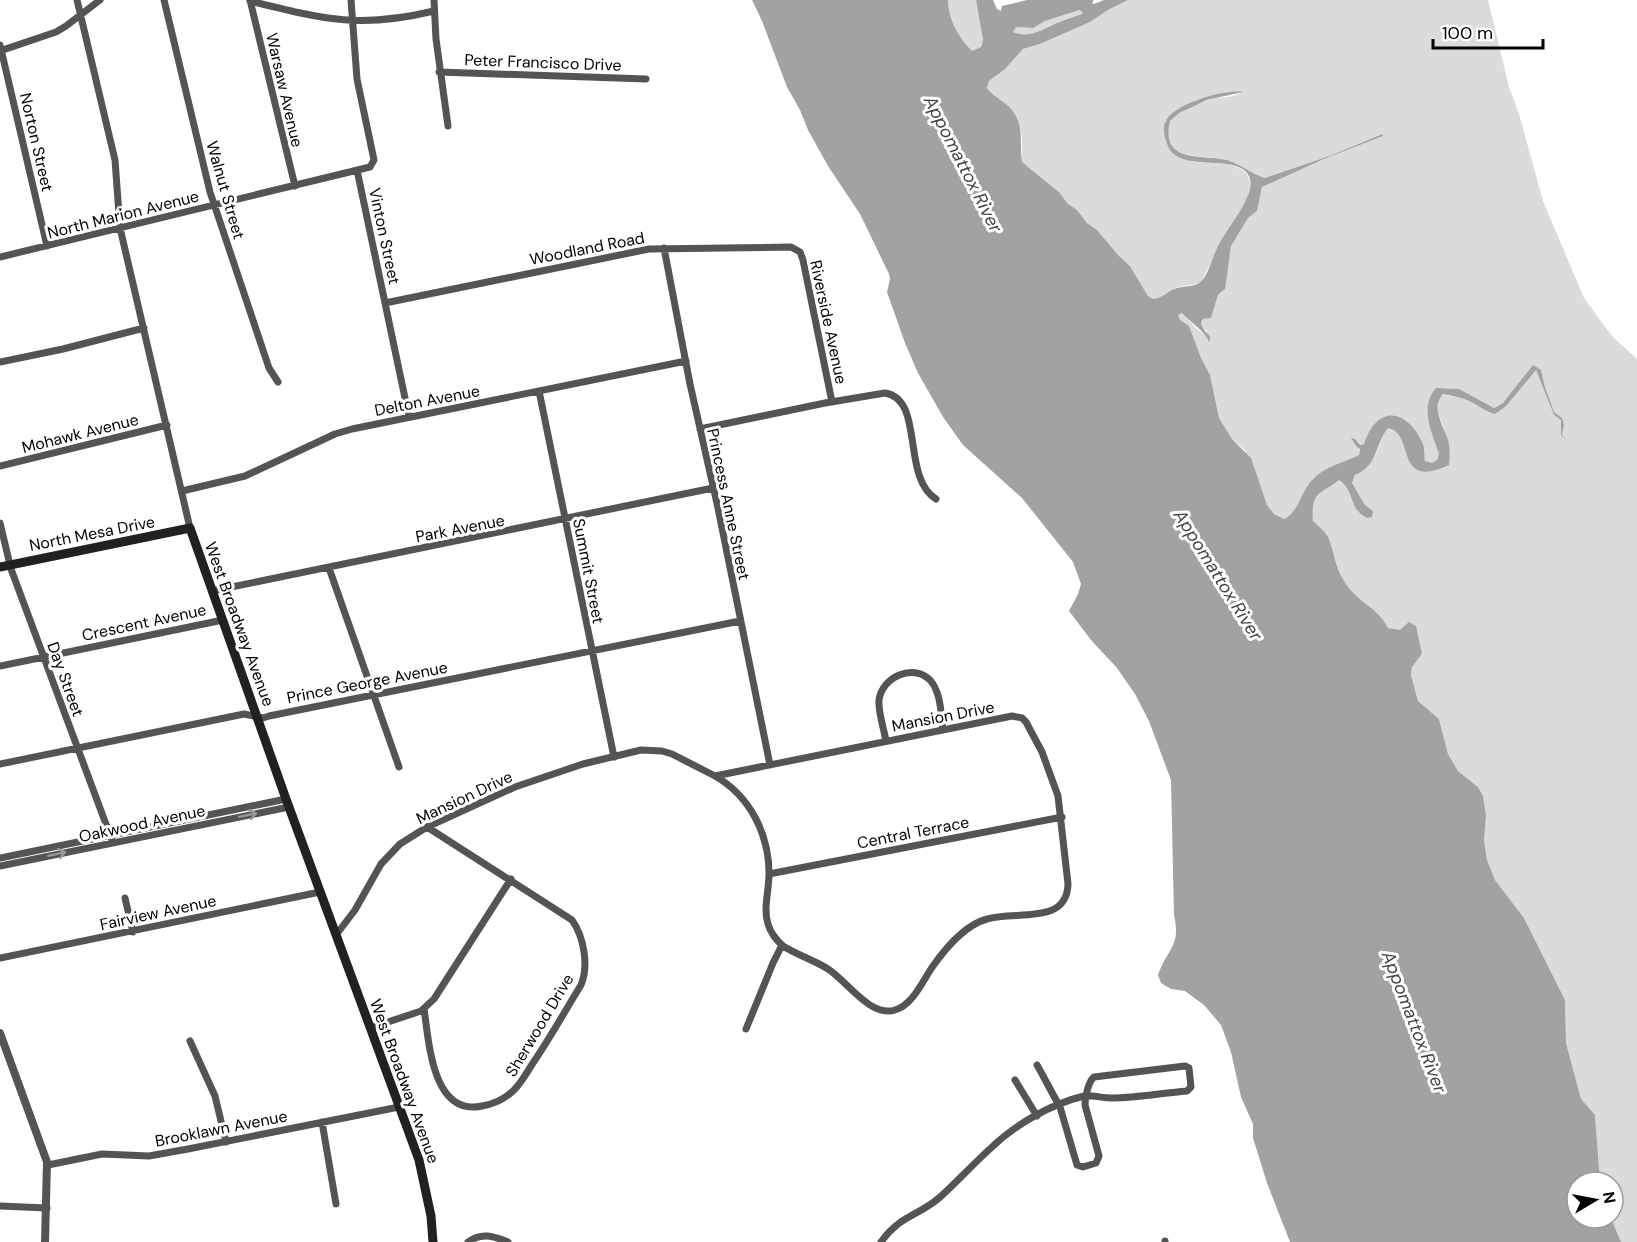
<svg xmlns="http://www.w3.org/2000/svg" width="1637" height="1242" font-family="'DM Sans',sans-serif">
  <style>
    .green { fill: #dbdbdb }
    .water { fill: #a2a2a2; fill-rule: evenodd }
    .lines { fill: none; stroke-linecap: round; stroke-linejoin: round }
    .minor { stroke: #545454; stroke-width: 7 }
    .tertiary { stroke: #545454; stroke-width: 8 }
    .secondary { stroke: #212121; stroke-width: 9 }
    .oneway { stroke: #989898 }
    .labels { text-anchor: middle; stroke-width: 6; stroke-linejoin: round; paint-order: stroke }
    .street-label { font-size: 16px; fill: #000; stroke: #fff }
    .water-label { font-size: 18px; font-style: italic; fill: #434343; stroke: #fff }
  </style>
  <rect width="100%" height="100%" fill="#fff"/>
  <path class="green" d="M948 0H976L983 40 979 50 972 52C959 38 948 19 948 0Z
    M1128 0H1488L1509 87 1519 114 1543 201 1584 298 1612 336 1637 359V1242H1621L1611 1218H1613V1182H1600L1595 1116 1581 1099 1566 1043 1565 1000 1524 918 1495 880 1487 860 1484 841 1486 816 1478 787 1458 771 1448 754 1439 719 1418 701 1411 675 1412 667 1422 654C1417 641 1401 631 1388 628 1379 608 1355 601 1344 582 1335 568 1336 551 1328 538 1325 532 1317 527 1313 521 1311 491 1320 496 1339 479 1355 490 1348 509 1367 518L1373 511 1365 505 1352 483C1356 471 1365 467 1373 458 1380 449 1381 436 1388 427 1406 431 1404 455 1414 468L1450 463C1446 445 1448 430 1437 414L1439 398 1443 394C1453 397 1463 398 1473 403 1481 407 1486 412 1495 414L1536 370 1554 415 1561 420V435L1566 437 1562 434 1564 425 1562 418 1554 412 1545 387 1541 370 1532 369 1503 403 1493 408 1459 389 1436 388 1431 427 1439 454 1437 460 1432 463 1425 461C1423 443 1418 432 1405 419L1367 435 1364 444 1360 445 1359 455C1343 463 1326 466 1312 480 1301 491 1299 512 1284 519L1274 514 1267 505 1245 450 1232 439 1219 418 1210 375 1177 315 1182 313 1196 328 1207 336 1208 340 1207 331 1201 327 1203 319 1211 317 1218 295 1223 292 1231 246 1248 218 1257 211 1262 187 1324 159 1383 136 1381 134 1332 155 1265 178C1251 174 1241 164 1227 160 1202 153 1160 164 1170 121 1176 112 1198 103 1209 100 1220 97 1233 98 1242 92L1196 100 1165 121 1167 143C1173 148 1181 158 1188 160 1200 164 1214 162 1226 164 1276 174 1235 215 1221 240 1214 253 1209 268 1201 282 1193 286 1184 285 1176 288 1167 292 1164 298 1153 299L1148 296 1130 266 1119 256 1097 230 1087 223 1077 210 1067 203 1060 193 1022 162C1021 153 1023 146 1022 138 1018 110 1001 107 987 88L989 81 1005 69 1023 49 1040 44 1090 22 1108 10Z
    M1081 10 1083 13 1082 14C1074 17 1066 19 1058 22 1043 29 1030 39 1013 32L1015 27 1033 28 1045 21Z"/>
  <path class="water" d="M752 0H948C948 19 959 38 972 51L981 47 983 40 976 0H993L997 9 1001 11 1002 6 1027 0H1094L1092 3 1094 4 1104 0H1128L1108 10 1090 22 1040 44 1023 49 1005 69 989 81 987 88C994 98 1005 101 1012 110 1025 127 1019 144 1022 162L1060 193 1067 203 1077 210 1087 223 1097 230 1119 256 1130 266 1148 296 1153 299C1164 298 1167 291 1177 288 1184 286 1193 287 1199 283 1207 278 1210 264 1214 255 1222 233 1240 216 1248 195 1251 188 1252 179 1247 173 1233 155 1185 171 1170 150 1166 143 1162 130 1165 123 1171 104 1225 89 1243 92L1207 100 1179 113 1170 121C1160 164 1202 154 1227 160 1241 164 1251 174 1265 178L1332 155 1382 134 1383 136 1324 159 1262 187 1257 211 1248 218 1231 246 1225 289 1218 295 1211 318 1203 319C1198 327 1206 330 1210 337L1209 342C1206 332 1190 322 1182 313L1178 315 1180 320 1189 326 1201 358 1210 375 1219 418 1232 439 1251 458 1267 505 1274 514 1284 519C1299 512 1301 491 1312 480 1325 466 1343 463 1359 455L1360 449 1356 446 1351 438 1355 439 1360 445 1364 444C1377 405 1406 408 1422 442 1425 447 1424 455 1425 461L1432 463 1437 460 1439 454C1432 433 1419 407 1436 388L1459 389 1494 408 1503 403 1533 365 1541 370 1545 387 1554 412 1562 418 1564 425 1562 434 1566 439 1561 435V420L1554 415 1536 370 1506 406 1495 414C1486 412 1481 407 1473 403 1464 398 1453 396 1443 394 1430 408 1444 426 1448 440 1450 447 1450 458 1449 465 1393 491 1416 433 1388 428 1375 444 1378 466 1355 475L1352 483 1365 505 1373 511 1372 517 1367 518C1348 509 1355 490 1339 480 1320 495 1311 491 1313 521 1318 526 1324 530 1328 537 1335 552 1335 568 1344 581 1355 601 1379 608 1388 628L1400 630 1409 622 1416 626 1422 654 1412 667 1411 675 1418 701 1439 719 1448 754 1458 771 1478 787 1483 796 1486 816 1484 841 1487 860 1495 880 1524 918 1565 1000 1566 1043 1581 1099 1595 1115 1600 1182H1577V1218H1611L1621 1242H1290L1267 1183 1253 1138V1124L1241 1097 1231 1052 1221 1025 1204 1005 1185 991 1171 989 1161 983 1158 975C1168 947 1181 947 1174 915L1171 780 1149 721 1135 694 1117 668 1091 640 1069 611 1078 594 1081 584 1073 562 1022 498 963 445 943 417 918 373 905 343 887 292 890 279 889 274 860 214 828 166 808 130 800 110 787 87 762 21ZM1080 10 1083 13 1082 14C1074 17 1066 19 1059 22 1043 29 1030 39 1013 32L1016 27 1033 28 1045 21Z"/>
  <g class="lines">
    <path class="minor" d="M77 0 115 160 120 228 190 528
      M164 0 210 192 269 368 278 382
      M250 0 295 186
      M434 0 436 39 448 126
      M250 1C323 19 359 29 434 11
      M0 45 47 246
      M0 51 56 32 66 26 100 0
      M439 72 646 79
      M357 170 409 417
      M664 248 690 384 718 508 770 765
      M0 257 370 167 374 160 357 79 351 0
      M385 303 649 249 791 247 800 252 803 260 832 402
      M0 362 63 349 144 328
      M539 391 614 757
      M700 429 825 403 885 393C925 399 901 478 936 499
      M0 466 167 425
      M182 491 245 476 335 434 352 429 686 361
      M0 523 11 569 113 843
      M329 568 399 767
      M212 591 713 488
      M0 666 223 620
      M886 741C884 729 878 712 879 700 882 677 913 663 930 680 941 692 941 714 943 730
      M0 764 244 714 263 718 269 716 740 621
      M0 858 286 799
      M0 866 289 807
      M769 874 1062 817
      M125 898 133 932
      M336 935 355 910 381 864 400 844 427 827 515 787 583 764 641 750 662 751 672 754 715 776 1012 716 1022 718 1026 722 1042 752 1058 796 1068 884C1067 926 1015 910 987 919 965 925 945 949 933 966 923 980 913 1005 895 1010 870 1018 846 980 828 969 814 960 797 955 783 946 777 941 770 932 768 924 763 908 769 891 769 874 769 834 750 796 715 776
      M0 958 320 892
      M424 1009C429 1041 432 1117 482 1106 494 1104 506 1098 514 1090 522 1082 527 1072 533 1063 550 1038 565 1011 581 985 589 966 584 937 572 920L427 827
      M370 1028 421 1011 434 999 511 879
      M746 1029 773 963 782 945
      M190 1041 215 1096 226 1142
      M1015 1080 1037 1116
      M322 1122 336 1204
      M48 1165 102 1154 149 1156 188 1149 399 1107
      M0 1206 47 1208
      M1165 1241V1242
      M468 1242C481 1232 494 1236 508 1242
      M881 1242C899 1216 918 1216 939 1198 957 1182 974 1163 992 1147 1016 1124 1051 1104 1084 1096 1093 1095 1102 1098 1112 1098 1137 1098 1162 1093 1187 1091L1191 1087 1189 1068 1185 1066 1094 1077C1088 1082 1085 1098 1085 1105L1099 1156 1096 1163 1083 1167 1077 1165 1060 1107C1052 1093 1045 1079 1037 1065"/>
    <path class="tertiary" d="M0 1033 47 1162 45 1242"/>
    <path class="secondary" d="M0 567 190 528 286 799 419 1160 431 1216 433 1242"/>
  </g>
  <defs><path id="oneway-shaft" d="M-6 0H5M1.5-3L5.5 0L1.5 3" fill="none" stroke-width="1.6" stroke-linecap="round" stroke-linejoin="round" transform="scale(1.5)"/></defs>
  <g class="oneway">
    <use href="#oneway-shaft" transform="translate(248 815) rotate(-12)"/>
    <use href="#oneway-shaft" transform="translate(57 854) rotate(-12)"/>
  </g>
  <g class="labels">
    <g class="street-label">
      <text transform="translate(543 62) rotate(2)" y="6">Peter Francisco Drive</text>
      <text transform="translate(285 90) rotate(77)" y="6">Warsaw Avenue</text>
      <text transform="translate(37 142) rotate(77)" y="6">Norton Street</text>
      <text transform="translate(226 190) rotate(74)" y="6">Walnut Street</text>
      <text transform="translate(123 214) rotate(-14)" y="6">North Marion Avenue</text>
      <text transform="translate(385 236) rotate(78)" y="6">Vinton Street</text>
      <text transform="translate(587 248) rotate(-11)" y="6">Woodland Road</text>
      <text transform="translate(829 322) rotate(78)" y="6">Riverside Avenue</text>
      <text transform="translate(427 400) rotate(-11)" y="6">Delton Avenue</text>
      <text transform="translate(80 433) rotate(-14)" y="6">Mohawk Avenue</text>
      <text transform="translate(729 504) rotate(78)" y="6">Princess Anne Street</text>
      <text transform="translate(460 528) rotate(-11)" y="6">Park Avenue</text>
      <text transform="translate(92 533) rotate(-11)" y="6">North Mesa Drive</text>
      <text transform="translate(589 571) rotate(79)" y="6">Summit Street</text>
      <text transform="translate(144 622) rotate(-12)" y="6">Crescent Avenue</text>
      <text transform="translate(240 624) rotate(70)" y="6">West Broadway Avenue</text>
      <text transform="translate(66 679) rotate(70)" y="6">Day Street</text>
      <text transform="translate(367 682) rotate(-11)" y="6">Prince George Avenue</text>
      <text transform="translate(943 716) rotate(-11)" y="6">Mansion Drive</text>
      <text transform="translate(464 797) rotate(-25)" y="6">Mansion Drive</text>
      <text transform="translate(142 823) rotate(-12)" y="6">Oakwood Avenue</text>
      <text transform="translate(913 832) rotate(-11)" y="6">Central Terrace</text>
      <text transform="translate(158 912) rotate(-12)" y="6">Fairview Avenue</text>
      <text transform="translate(539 1025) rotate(-59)" y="6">Sherwood Drive</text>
      <text transform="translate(405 1081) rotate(70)" y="6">West Broadway Avenue</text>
      <text transform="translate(221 1128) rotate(-11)" y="6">Brooklawn Avenue</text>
    </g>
    <g class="water-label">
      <text transform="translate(963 164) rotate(63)" y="6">Appomattox River</text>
      <text transform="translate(1218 575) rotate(58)" y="6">Appomattox River</text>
      <text transform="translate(1414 1022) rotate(69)" y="6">Appomattox River</text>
    </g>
  </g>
  <g transform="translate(1595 1200) rotate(80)"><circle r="28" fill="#ffffff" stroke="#999999" stroke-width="1.5"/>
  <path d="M0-4.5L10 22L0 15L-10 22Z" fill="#000000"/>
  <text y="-9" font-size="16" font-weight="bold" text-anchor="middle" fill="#000000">N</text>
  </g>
  <path d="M1433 39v9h110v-9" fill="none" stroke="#000000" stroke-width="3"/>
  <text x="1442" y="39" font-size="18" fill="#000000" stroke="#ffffff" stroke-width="4.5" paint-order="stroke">100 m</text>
</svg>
